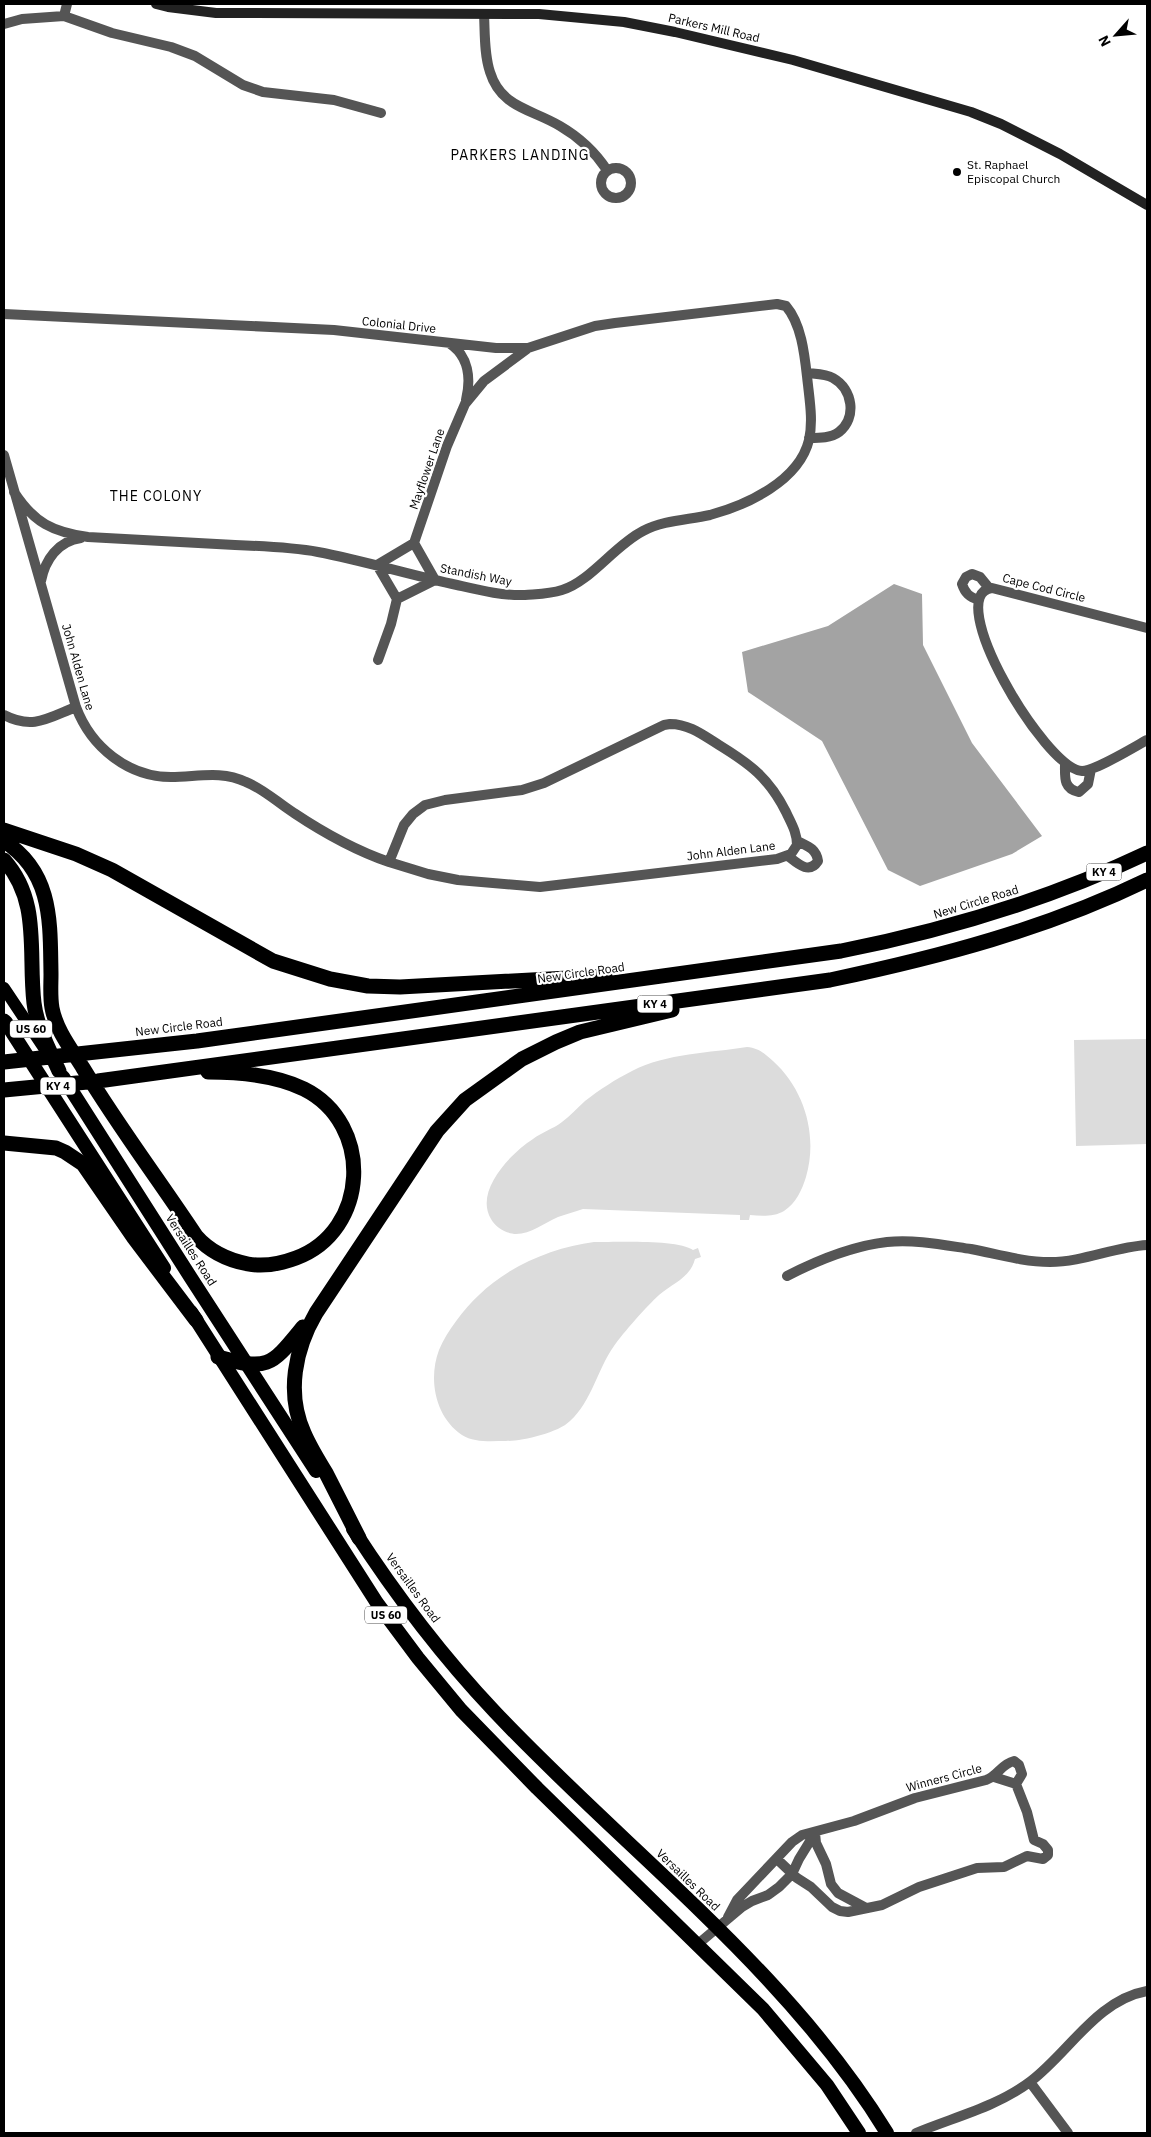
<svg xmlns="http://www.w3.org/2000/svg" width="1151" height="2137" font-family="'IBM Plex Sans',sans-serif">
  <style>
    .green { fill: #dcdcdc }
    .water { fill: #a3a3a3 }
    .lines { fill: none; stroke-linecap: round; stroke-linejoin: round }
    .minor { stroke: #555; stroke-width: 10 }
    .secondary { stroke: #222; stroke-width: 10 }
    .primary { stroke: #000; stroke-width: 12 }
    .trunk { stroke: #000; stroke-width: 14 }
    .motorway { stroke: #000; stroke-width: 15 }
    .poi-dot { fill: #000; stroke: #fff; stroke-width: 2 }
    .labels { text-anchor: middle; stroke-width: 4.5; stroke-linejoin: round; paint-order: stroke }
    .shield { fill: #fff; stroke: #4c4c4c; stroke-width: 1 }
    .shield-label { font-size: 11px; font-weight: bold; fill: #000 }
    .street-label { font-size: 12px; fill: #000; stroke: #fff }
    .poi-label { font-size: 12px; fill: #000; stroke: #fff; text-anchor: start }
    .neighbourhood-label { font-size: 14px; letter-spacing: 1px; fill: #000; stroke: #fff }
  </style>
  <rect width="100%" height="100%" fill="#fff"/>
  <path class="green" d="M1147 1039V1144L1076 1146 1074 1040Z
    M747 1047C759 1048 765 1054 773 1061 805 1090 818 1136 806 1177 802 1190 796 1203 784 1211 774 1217 761 1216 750 1215L749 1220H740V1215L583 1209C575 1212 566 1214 558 1217 544 1223 531 1234 516 1234 507 1234 495 1227 491 1219 474 1191 511 1153 533 1139 542 1132 553 1129 562 1122 570 1116 577 1108 585 1101 599 1090 616 1079 632 1071 667 1053 710 1053 747 1047Z
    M594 1242C615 1242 678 1239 693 1250L698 1248 701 1257 695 1259C690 1278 673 1283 659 1295 647 1306 623 1333 614 1346 597 1370 592 1401 570 1421 558 1433 522 1441 506 1441 492 1441 474 1443 462 1435 435 1417 428 1379 439 1350 447 1331 464 1309 479 1295 508 1266 554 1247 594 1242Z"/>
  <path class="water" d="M894 584 922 594 923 645 972 743 1042 836 1012 854 920 886 888 870 822 741 748 692 742 652 828 626Z"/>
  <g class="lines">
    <path class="minor" d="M484 14C485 33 484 54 490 72 501 108 532 109 560 126 579 137 595 152 607 170
      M64 16 67 4
      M4 24 22 19 64 16 112 33 171 47 195 56 243 85 263 92 334 100 381 113
      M601 183a15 15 0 1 1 30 0a15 15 0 1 1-30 0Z
      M4 314 334 330 496 348H528L595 326 615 323 777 304 786 306C803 326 805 360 808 385 810 403 813 422 809 440 799 481 747 505 710 515 688 520 664 520 643 531 615 545 590 582 562 590 550 594 537 594 525 595 503 596 479 590 457 585 410 575 365 561 318 552 291 547 263 546 235 545 186 542 137 540 88 537 53 532 34 523 14 492
      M449 343C469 356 471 379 466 400
      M807 373C815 374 826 374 833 378 853 389 857 418 839 432 831 438 820 438 809 438
      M4 455 76 707C91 747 128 777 171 777 197 777 221 770 246 782 264 789 278 803 294 813 324 833 354 850 389 862
      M414 543 447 446 465 404 484 381 527 349
      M41 581C45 560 58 541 81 538
      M979 600C969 597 965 593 962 584L966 577 972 574 980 577 989 588
      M1147 628 992 588C941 594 1045 769 1082 771 1095 771 1134 747 1147 740
      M378 660 391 624 397 599 377 565 414 543 435 580 397 599
      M4 715C33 730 48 718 76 707
      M670 724C689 724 703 735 719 745 750 764 769 778 786 812 791 823 797 832 797 845L791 854 777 859 540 887 458 880 428 874 389 862 404 825 413 814 425 805 445 800 522 790 544 783 664 725Z
      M1065 763C1065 777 1063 789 1079 792L1088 784 1091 769
      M788 856C797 863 809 875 818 861 816 848 807 846 797 841
      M787 1276C818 1260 852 1246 887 1242 914 1239 944 1245 971 1249 997 1254 1023 1262 1050 1262 1083 1262 1114 1247 1147 1245
      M994 1777 1016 1784
      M815 1833 816 1843 826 1864 831 1884 838 1893 866 1908
      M728 1917 737 1900 792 1842 802 1835 854 1821 915 1798 986 1780C998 1776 1001 1764 1014 1761L1019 1765 1022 1774 1016 1784 1027 1812 1034 1840 1043 1844 1048 1850V1855L1043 1859 1027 1856 1004 1867 977 1868 919 1887 882 1905 848 1912 840 1911 832 1907 811 1887 797 1878 777 1859
      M698 1944 742 1907 752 1901 768 1895 779 1887 792 1874 799 1859 815 1833
      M1030 2082 1068 2133
      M916 2133C954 2117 997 2107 1031 2081 1069 2052 1097 2000 1147 1991"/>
    <path class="secondary" d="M156 4 168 7 216 13 539 14 624 22 675 32 793 60 971 112 1001 124 1060 154 1147 205"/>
    <path class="primary" d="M4 988 44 1048"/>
    <path class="trunk" d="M6 1023 164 1268
      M63 1077 191 1278 316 1471
      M191 1312 377 1603 418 1658 461 1710 537 1788 763 2009 827 2085 859 2133
      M353 1529C395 1594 442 1656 495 1712 626 1851 786 1968 887 2133"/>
    <path class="motorway" d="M4 830 76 854 112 870 273 961 330 979 368 986 400 987 605 976
      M4 841C53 873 50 922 51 974 51 985 50 997 52 1008 56 1030 72 1050 83 1068 118 1126 159 1180 196 1236 210 1252 227 1260 248 1264 265 1267 280 1264 296 1258 369 1231 374 1124 304 1089 275 1075 240 1072 208 1072
      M4 860C41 901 28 953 34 1003 37 1027 49 1049 59 1071
      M4 1021 6 1023
      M4 1062 197 1041 841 951C947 930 1050 899 1147 853
      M4 1090 98 1081 830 980C939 957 1046 929 1147 880
      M4 1143 56 1148 65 1152 83 1164 134 1238 196 1320
      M218 1357C269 1371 271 1366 303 1327
      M359 1538C348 1516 337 1495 326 1473 318 1460 310 1447 304 1433 286 1393 295 1349 316 1313L437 1131 465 1100 522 1059 556 1042 580 1032 672 1010"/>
  </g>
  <circle class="poi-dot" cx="957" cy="172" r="5"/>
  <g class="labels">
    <g class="shield">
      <rect x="1086.5" y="863.5" width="35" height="17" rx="4"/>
      <rect x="637.5" y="995.5" width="35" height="17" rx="4"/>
      <rect x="10" y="1020.5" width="42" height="17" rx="4"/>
      <rect x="40.5" y="1077.5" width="35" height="17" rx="4"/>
      <rect x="365" y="1606.5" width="42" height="17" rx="4"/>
    </g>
    <g class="shield-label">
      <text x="1104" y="876">KY 4</text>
      <text x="655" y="1008">KY 4</text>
      <text x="31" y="1033">US 60</text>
      <text x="58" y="1090">KY 4</text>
      <text x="386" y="1619">US 60</text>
    </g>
    <g class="street-label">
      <text transform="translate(714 28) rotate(13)" y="4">Parkers Mill Road</text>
      <text transform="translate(399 325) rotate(6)" y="4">Colonial Drive</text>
      <text transform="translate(427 469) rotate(-71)" y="4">Mayflower Lane</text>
      <text transform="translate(476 575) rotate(11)" y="4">Standish Way</text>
      <text transform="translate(1044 588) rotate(14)" y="4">Cape Cod Circle</text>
      <text transform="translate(78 667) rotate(74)" y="4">John Alden Lane</text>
      <text transform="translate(731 851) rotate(-7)" y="4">John Alden Lane</text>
      <text transform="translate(976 902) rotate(-17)" y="4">New Circle Road</text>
      <text transform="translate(581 973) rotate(-8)" y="4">New Circle Road</text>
      <text transform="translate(179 1027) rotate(-7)" y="4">New Circle Road</text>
      <text transform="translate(191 1250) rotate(57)" y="4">Versailles Road</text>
      <text transform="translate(413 1588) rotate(54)" y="4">Versailles Road</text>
      <text transform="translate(944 1778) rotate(-15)" y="4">Winners Circle</text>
      <text transform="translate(688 1880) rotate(44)" y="4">Versailles Road</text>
    </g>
    <g class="poi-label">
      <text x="967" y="169">St. Raphael<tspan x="967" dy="14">Episcopal Church</tspan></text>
    </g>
    <g class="neighbourhood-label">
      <text x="520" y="160">PARKERS LANDING</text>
      <text x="156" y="501">THE COLONY</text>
    </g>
  </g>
  <rect width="1151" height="2137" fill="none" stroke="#000000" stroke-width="10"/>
  <g transform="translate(1116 35) rotate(243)" stroke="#ffffff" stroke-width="4" paint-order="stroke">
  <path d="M0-4L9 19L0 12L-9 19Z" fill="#000000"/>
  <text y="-8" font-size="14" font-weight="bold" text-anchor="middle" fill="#000000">N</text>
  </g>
</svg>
